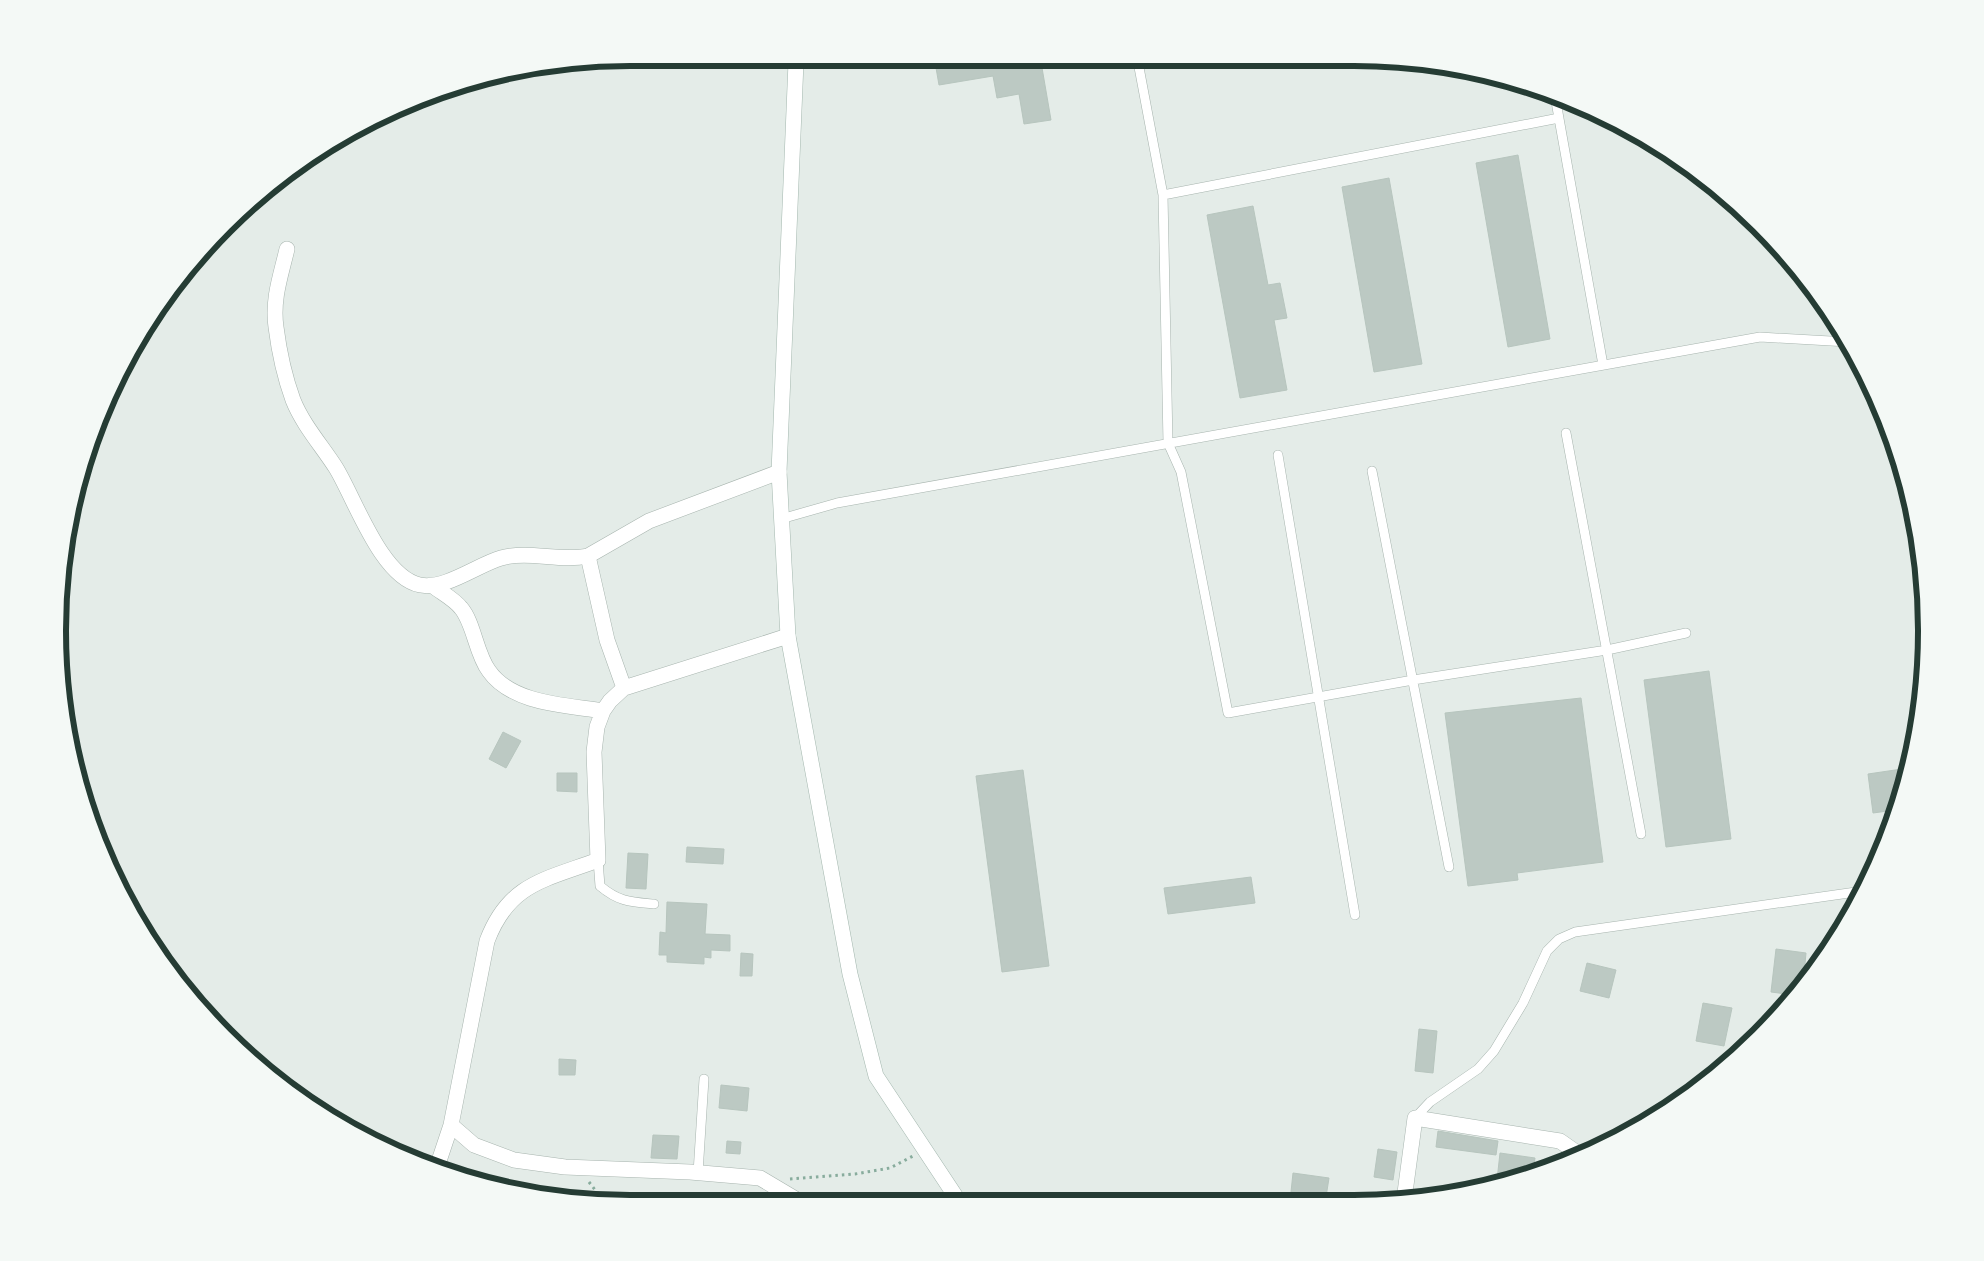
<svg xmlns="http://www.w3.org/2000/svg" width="1984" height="1261" font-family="'Nunito Sans',sans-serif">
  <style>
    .building { fill: #bcc9c3; stroke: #b7c5be }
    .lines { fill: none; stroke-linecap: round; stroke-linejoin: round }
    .lane-casing { stroke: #a7b4ae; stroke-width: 10 }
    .street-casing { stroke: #a7b4ae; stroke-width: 16 }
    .secondary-casing { stroke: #a3b7ae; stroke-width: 16 }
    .path { stroke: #88ac9d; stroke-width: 3; stroke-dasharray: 2.5 4; stroke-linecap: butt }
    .lane { stroke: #fff; stroke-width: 9 }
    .street { stroke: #fff; stroke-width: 15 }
    .secondary { stroke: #fff; stroke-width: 15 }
    .rim { fill: none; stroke: #253c34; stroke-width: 6 }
  </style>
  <rect width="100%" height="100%" fill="#e4ece8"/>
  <path class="building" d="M935 62H1041L1051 120 1024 124 1019 94 997 98 993 76 939 85Z
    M1518 155 1550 339 1508 347 1476 163Z
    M1389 178 1422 364 1374 372 1342 187Z
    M1253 206 1268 285 1280 283 1287 318 1274 320 1287 390 1240 398 1207 215Z
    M1709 671 1731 839 1666 847 1644 680Z
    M1581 698 1603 862 1517 873 1518 880 1468 886 1445 713Z
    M503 732 521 741 506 768 489 759Z
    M1902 769 1904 786 1895 810 1873 813 1868 774Z
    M1023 770 1049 966 1002 972 976 776Z
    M557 773H577V792L557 791Z
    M687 847 724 849 723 864 686 862Z
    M628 853 648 854 646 889 626 888Z
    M1251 877 1255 903 1168 914 1164 888Z
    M667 902 707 904 705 934 730 935V951L711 950V958L704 957V964L667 962V955H659L660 932 666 933Z
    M1776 949 1806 953 1803 985 1794 995 1771 992Z
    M741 953 753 954 752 976H740Z
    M1587 963 1616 970 1609 998 1580 991Z
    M1703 1003 1732 1008 1724 1046 1696 1041Z
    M1419 1029 1437 1031 1433 1073 1415 1071Z
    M559 1059 576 1060 575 1075H559Z
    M721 1085 749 1088 747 1111 719 1108Z
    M1438 1131 1498 1141 1496 1155 1436 1147Z
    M653 1135 679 1136 677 1159 651 1158Z
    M727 1141 741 1142 740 1154 726 1153Z
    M1378 1149 1397 1152 1393 1180 1374 1177Z
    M1500 1153 1535 1158 1533 1172 1508 1182 1497 1180Z
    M1293 1173 1329 1178 1326 1197 1291 1192Z"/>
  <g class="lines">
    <g class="lane-casing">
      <path id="lane" d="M1138 62 1163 195 1168 443 1181 472 1228 713 1413 680 1607 650 1686 633
        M1555 96 1603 365
        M1163 195 1559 118
        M1566 433 1641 834
        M1278 455 1355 915
        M1372 471 1449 867
        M781 519 837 503 1760 337 1848 342
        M598 860 600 886C619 902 631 902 654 904
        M1415 1118 1430 1102 1478 1069 1494 1051 1523 1003 1547 951 1559 939 1575 932 1863 891
        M698 1173 704 1079"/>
    </g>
    <g class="street-casing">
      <path id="street" d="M287 249C281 275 272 299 276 327 279 351 285 378 293 400 303 425 322 446 336 468 355 499 381 577 420 585 445 590 477 565 501 558 530 550 559 562 588 556L649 521 779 472
        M588 556 607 640 624 688
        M433 586C442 593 454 599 461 608 474 623 476 654 489 671 512 704 566 705 603 711
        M451 1125 474 1145 514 1160 565 1167 690 1172 760 1178 797 1200
        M437 1167 451 1125 487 941C509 883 545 880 598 860L594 752 597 727 603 711 610 701 624 688 788 636
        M1404 1200 1415 1118 1560 1141 1580 1155"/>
    </g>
    <g class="secondary-casing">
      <path id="secondary" d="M796 62 779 472 788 636 850 974 876 1076 958 1200"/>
    </g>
    <path class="path" d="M790 1179 855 1174 890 1168 913 1156
      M589 1182 602 1199"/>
    <use href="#lane" class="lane"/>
    <use href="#street" class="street"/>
    <use href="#secondary" class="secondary"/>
  </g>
  <path d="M0 0H1984V1261H0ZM630 66H1354A564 564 0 0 1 1918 630V631A564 564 0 0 1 1354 1195H630A564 564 0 0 1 66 631V630A564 564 0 0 1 630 66Z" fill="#f4f9f6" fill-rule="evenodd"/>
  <path class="rim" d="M630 66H1354A564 564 0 0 1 1918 630V631A564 564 0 0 1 1354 1195H630A564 564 0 0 1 66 631V630A564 564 0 0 1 630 66Z"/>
</svg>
